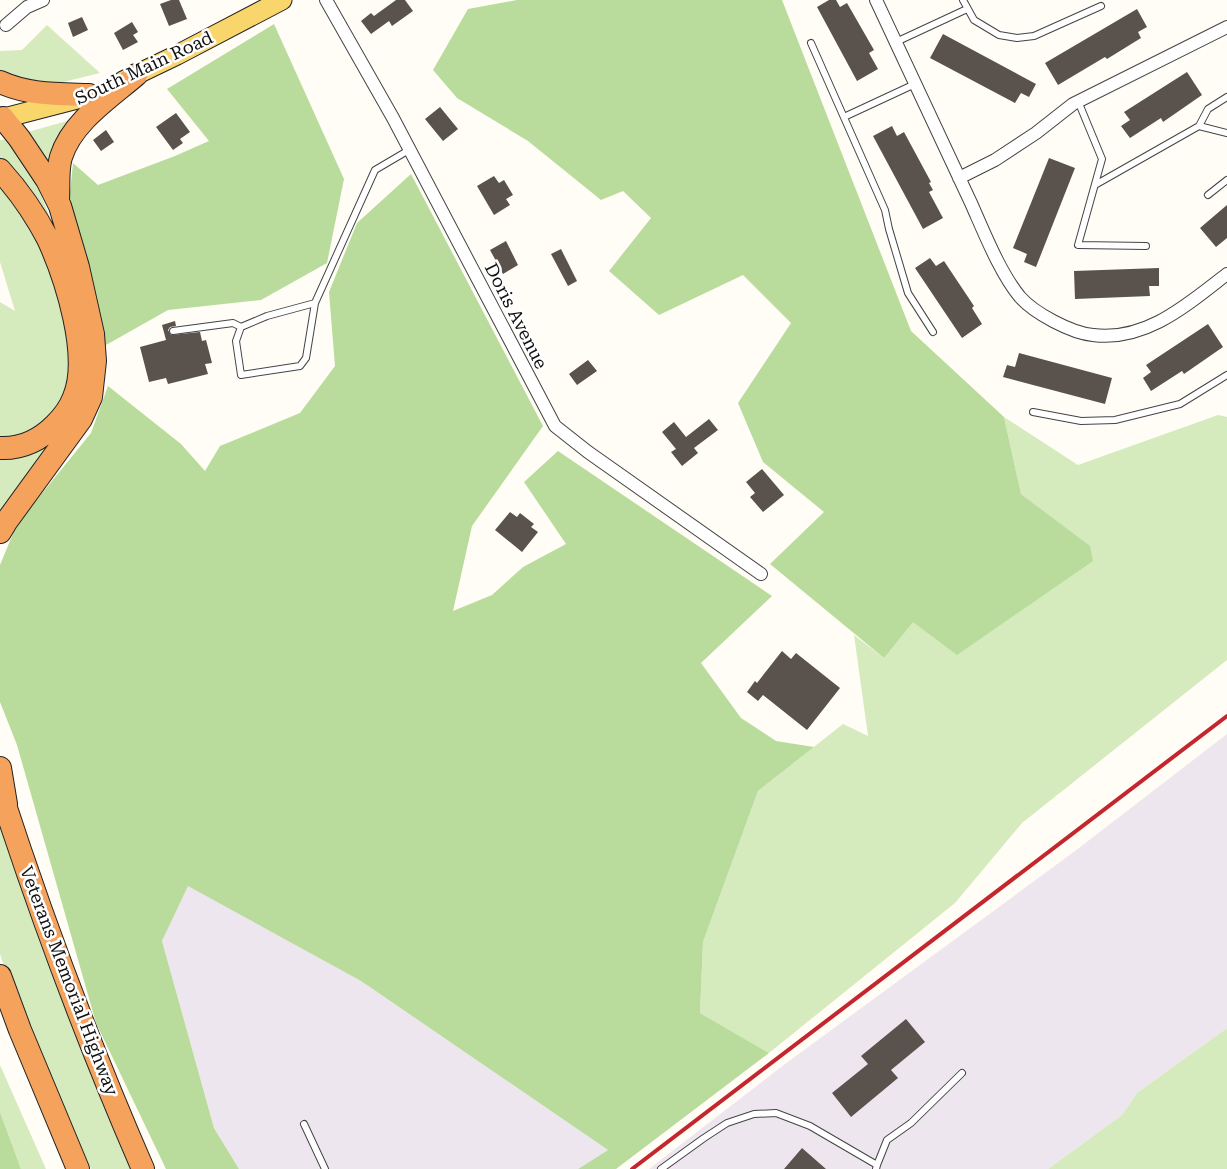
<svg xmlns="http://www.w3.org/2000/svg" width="1227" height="1169" font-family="'Roboto Serif',serif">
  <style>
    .industrial { fill: #eee6ef }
    .green { fill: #d5ebbd }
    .forest { fill: #b9dc9c }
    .building { fill: #5a524d }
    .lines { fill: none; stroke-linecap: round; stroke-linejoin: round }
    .service-casing { stroke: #444; stroke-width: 8 }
    .minor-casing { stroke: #444; stroke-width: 14 }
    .primary-casing { stroke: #222; stroke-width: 21 }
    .motorway-casing { stroke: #222; stroke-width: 24 }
    .service { stroke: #fff; stroke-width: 6 }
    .minor { stroke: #fff; stroke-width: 12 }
    .primary { stroke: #f9d66b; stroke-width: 19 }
    .motorway { stroke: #f5a25d; stroke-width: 22 }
    .rail { stroke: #c4262e; stroke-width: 4 }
    .labels { text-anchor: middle; stroke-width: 5; stroke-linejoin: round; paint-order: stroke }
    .street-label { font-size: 18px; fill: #111; stroke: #fff }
  </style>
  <rect width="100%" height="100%" fill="#fffdf5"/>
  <path class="industrial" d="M1227 734V1028L1137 1093 1122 1115 1048 1169H649L781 1067 1075 851Z
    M188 885 361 981 608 1150 578 1169H239L214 1128 162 941Z"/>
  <path class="green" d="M47 25 100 73 47 86 0 76V51L22 50Z
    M74 119 49 165 21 134Z
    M10 139 33 174 62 249 0 164V140Z
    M0 186 14 198 48 260 67 319 71 368 58 411 27 436 0 440V302L15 311 0 262Z
    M1218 415 1227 417V660L1022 823 955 903 769 1053 700 1013 703 942 758 791 843 724 868 736 854 635 884 658 913 621 1089 546 1021 494 1004 417 1078 465Z
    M57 435 0 509V457Z
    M0 820 138 1169H91L15 1000 0 954Z
    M1227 1028V1169H1048L1122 1115 1137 1093Z
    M0 1065 46 1169H21L0 1112Z"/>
  <path class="forest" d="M517 0H782L911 331 1004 417 1021 494 1090 546 1093 561 957 655 913 622 884 658 770 564 824 512 763 462 738 403 791 323 743 275 659 315 609 271 651 218 623 191 601 200 528 141 457 98 433 70 468 9Z
    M274 24 344 179 327 263 261 300 168 310 106 345 68 212 73 163 98 185 175 156 209 141 167 89Z
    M411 174 543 426 472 526 453 611 492 595 523 567 566 544 524 482 558 451 772 596 701 663 741 718 776 741 814 747 758 791 703 942 700 1013 769 1053 616 1169H578L608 1150 361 981 188 886 162 941 214 1128 239 1169H166L96 1023 17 745 0 702V565L17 524 91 433 108 386 181 444 205 471 220 446 300 413 335 366 329 292 357 223Z
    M0 1112 21 1169H0Z"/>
  <path class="building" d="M171 0H179L187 19 169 26 160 4Z
    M396 0H405L413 11 392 26 389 21 371 34 361 21 371 13 374 16Z
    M829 0H836L840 7 847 3 874 50 869 53 878 69 857 81 817 7Z
    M1137 9 1147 27 1138 32 1141 38 1107 59 1105 57 1058 85 1045 63Z
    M82 17 88 30 73 37 68 23Z
    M132 22 138 32 133 35 138 42 123 50 114 33Z
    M943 34 1036 84 1029 97 1021 93 1015 103 930 58Z
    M1187 72 1202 95 1163 122 1161 118 1130 138 1121 126 1130 120 1124 112Z
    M440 107 458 129 443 141 425 119Z
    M176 113 190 132 180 139 183 143 173 150 156 127Z
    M892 126 897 136 904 132 931 182 929 183 933 190 929 192 943 218 923 229 873 136Z
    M106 130 114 142 101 151 93 140Z
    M1049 158 1075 168 1036 267 1024 262 1027 254 1013 248Z
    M494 176 499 183 504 180 513 195 506 199 510 205 494 215 477 186Z
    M1227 205V238L1216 247 1200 228Z
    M506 241 518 265 503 274 490 250Z
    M561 249 577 281 568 286 551 254Z
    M930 258 936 266 944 261 974 306 972 308 982 324 962 338 915 268Z
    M1159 268V286H1149L1150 296 1075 299 1074 271Z
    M175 321 176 326 170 327 168 330 171 335 200 332 202 341 206 340 212 363 205 364 208 374 168 384 166 378 149 382 140 347 166 340 162 325Z
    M1208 324 1223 347 1184 374 1182 371 1151 391 1143 378 1151 372 1146 365Z
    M1019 353 1112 378 1105 404 1003 377 1007 365 1015 367Z
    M588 360 597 371 577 385 569 374Z
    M709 419 718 430 694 448 698 453 682 466 671 452 676 449 662 432 674 422 686 437Z
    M762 469 784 495 763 512 750 497 755 493 746 482Z
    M510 512 517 517 520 513 534 524 531 527 538 532 522 552 495 530Z
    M782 651 791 659 796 653 840 688 807 730 763 695 758 701 747 692 755 681 757 683Z
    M906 1019 925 1042 891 1070 898 1078 851 1117 832 1093 868 1064 861 1056Z
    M802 1148 826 1169H784Z"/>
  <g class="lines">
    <g class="service-casing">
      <path id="service" d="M963 0 974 20 999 35 1017 38 1034 36 1101 6
        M896 42 967 9
        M811 43 885 210 889 229 908 293 933 332
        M1078 101 1102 159 1078 245 1146 246
        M844 117 915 84
        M1199 126 1227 133
        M1095 185 1199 126 1208 109 1227 97
        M1208 195 1227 180
        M315 303 306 358 300 366 241 375 236 341 241 327 267 316 315 303 375 170 409 150
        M173 331 233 323 241 327
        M1033 412 1081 421 1115 420 1180 404 1227 375
        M304 1124 325 1169
        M661 1169 704 1138 727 1123 754 1114 776 1113 810 1126 877 1165
        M876 1169 877 1165 887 1140 911 1123 962 1073"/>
    </g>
    <g class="minor-casing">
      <path id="minor" d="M326 0 393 118 555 426 588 452 761 574
        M876 0C908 68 939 136 971 203 984 232 1000 273 1020 297 1034 313 1071 333 1093 335 1146 342 1188 304 1227 274
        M6 25 27 7 43 0
        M959 178 995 160 1036 133 1073 104 1227 27"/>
    </g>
    <g class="primary-casing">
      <path id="primary" d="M123 81 177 55 282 0
        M0 119 81 98"/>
    </g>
    <g class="motorway-casing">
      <path id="motorway" d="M0 82C28 95 58 94 89 95
        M0 170C19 191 35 214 48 239 66 278 91 356 74 397 70 408 63 417 55 425 40 440 21 449 0 448
        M58 199C59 185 57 170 61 157 72 122 109 98 136 75
        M0 532 6 522 81 419 91 397 95 361 93 334 78 267 60 206 47 180 19 138 3 118
        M0 768 6 804
        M0 790C42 919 89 1045 143 1169
        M0 976 20 1030 78 1169"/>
    </g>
    <use href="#service" class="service"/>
    <use href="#minor" class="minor"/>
    <use href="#primary" class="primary"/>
    <use href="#motorway" class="motorway"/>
    <path class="rail" d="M632 1169 1227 716"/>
  </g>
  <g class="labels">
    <g class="street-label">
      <text transform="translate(144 68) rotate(-25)" y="6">South Main Road</text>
      <text transform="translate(516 316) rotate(63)" y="6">Doris Avenue</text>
      <text transform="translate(69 981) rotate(69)" y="6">Veterans Memorial Highway</text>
    </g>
  </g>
</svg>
